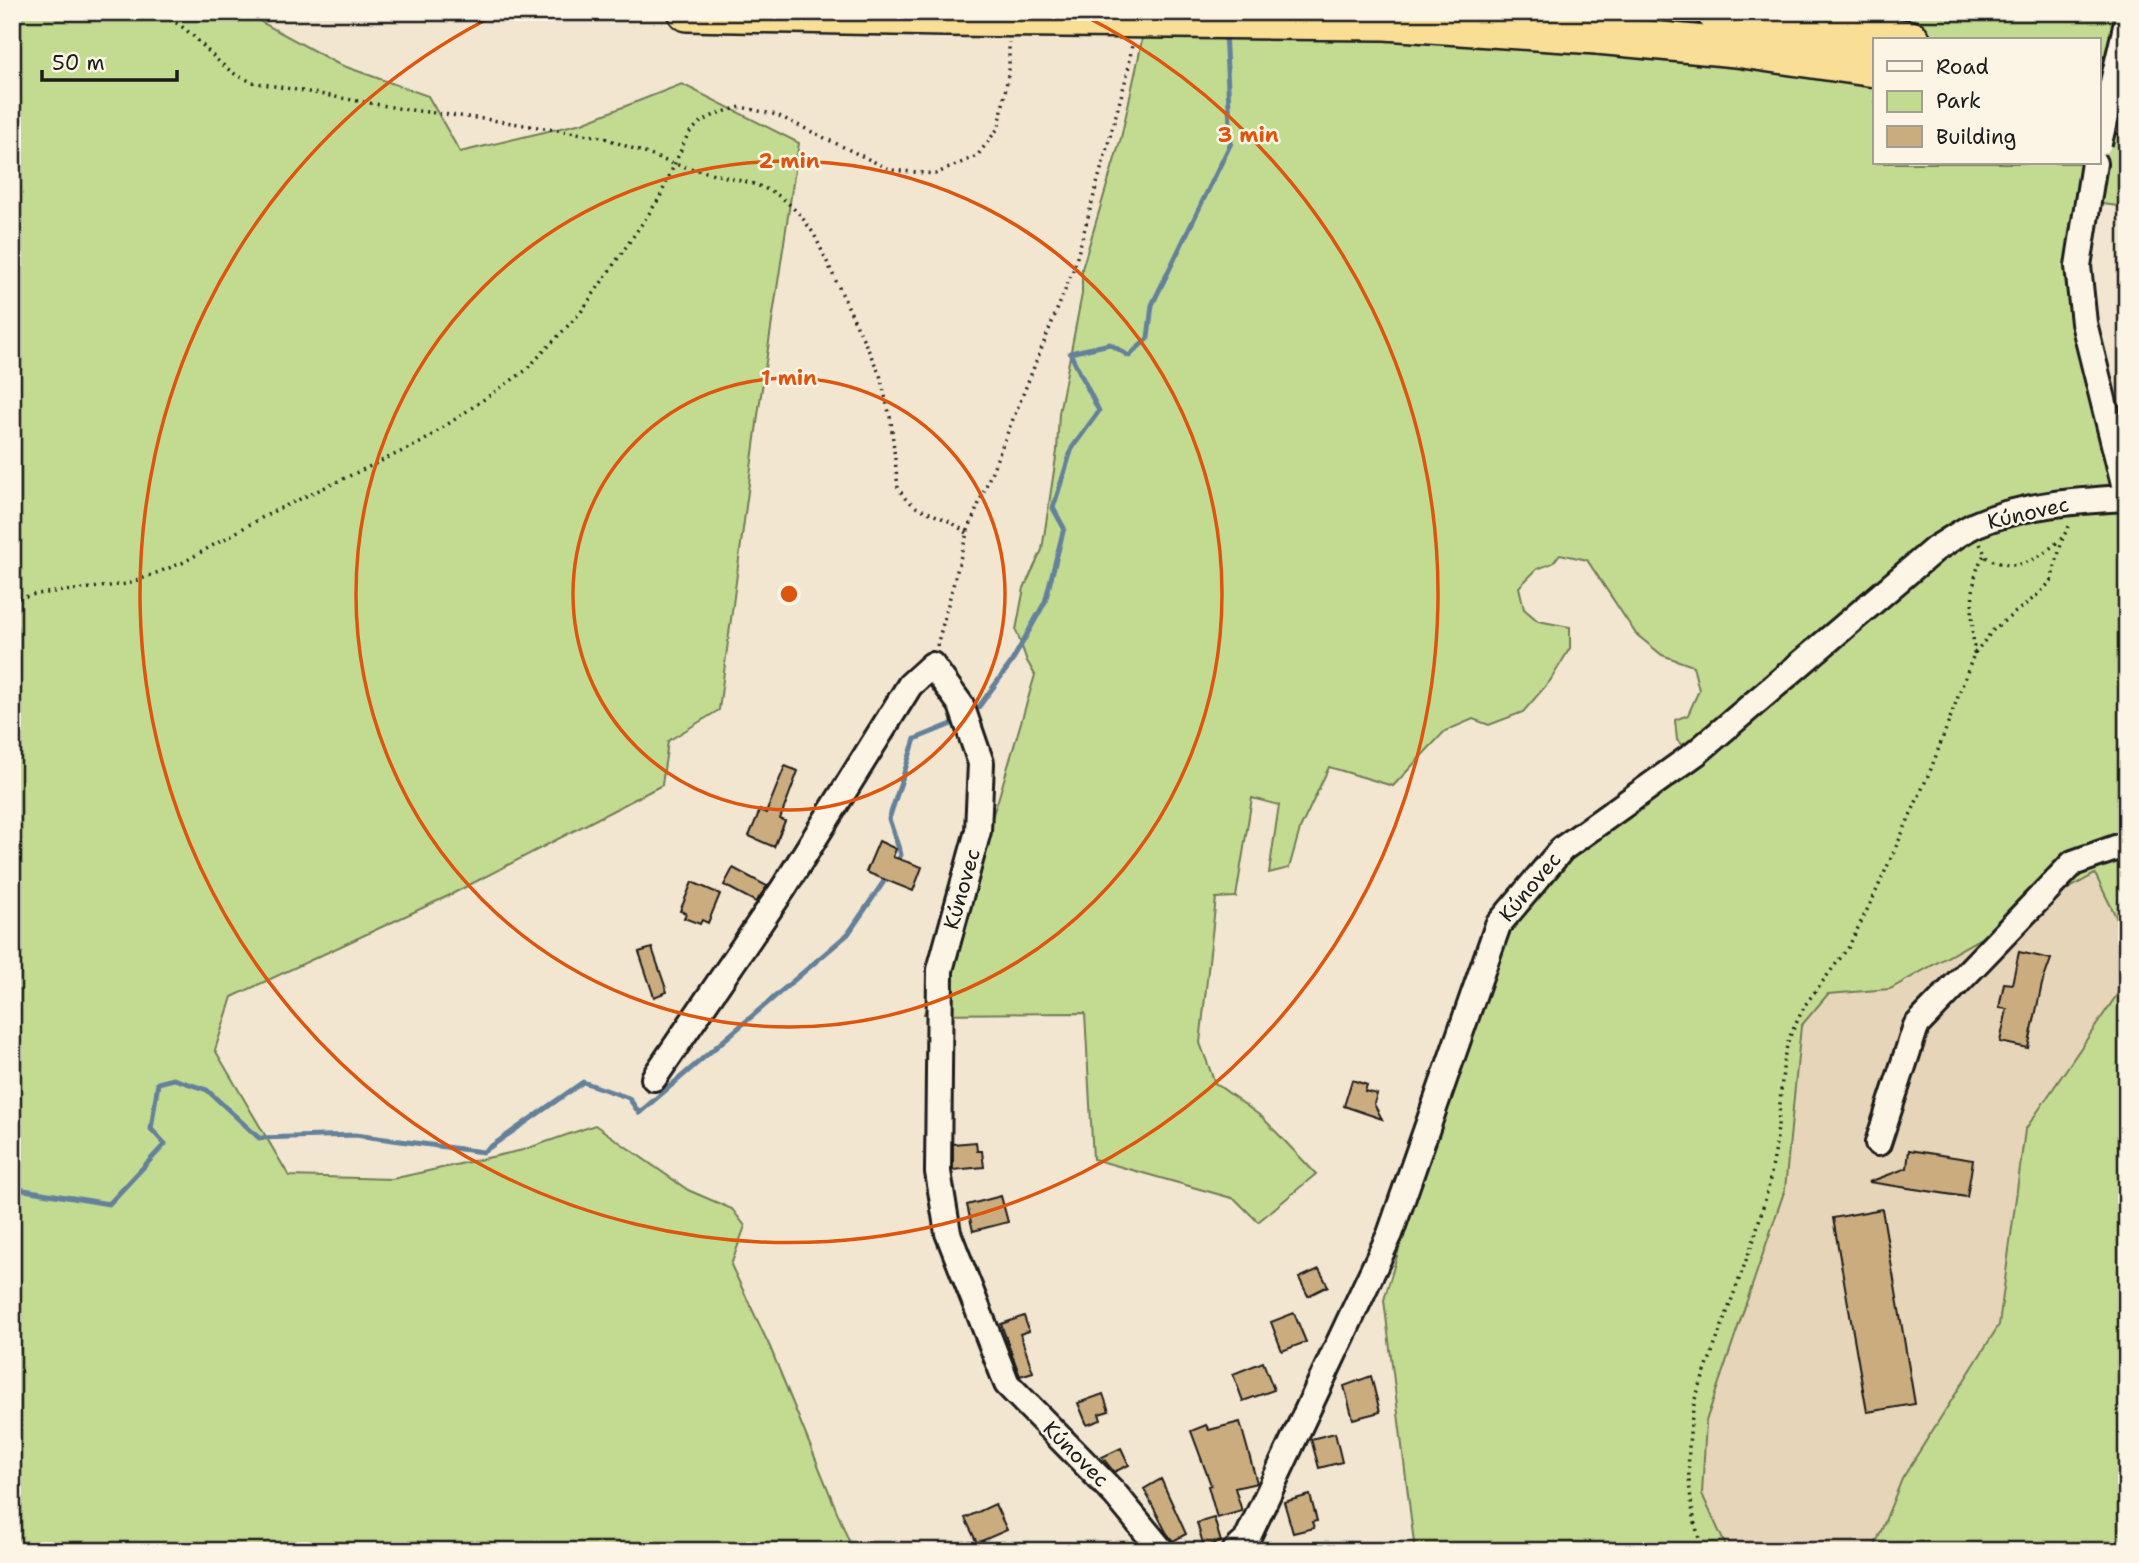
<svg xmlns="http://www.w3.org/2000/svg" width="2139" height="1563" font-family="'Shantell Sans',sans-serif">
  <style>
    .built { fill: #e6d5b8 }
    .green { fill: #c3db91; stroke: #707c56; stroke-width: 2; fill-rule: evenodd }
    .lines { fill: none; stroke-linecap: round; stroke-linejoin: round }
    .stream { stroke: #63819b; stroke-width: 5 }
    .building { fill: #cbac7f; stroke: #1c1c1c; stroke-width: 2 }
    .minor-casing { stroke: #1c1c1c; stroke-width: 30 }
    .highway-casing { stroke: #1c1c1c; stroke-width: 42 }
    .path { stroke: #1c1c1c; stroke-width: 3.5; stroke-dasharray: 2 5; stroke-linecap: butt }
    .minor { stroke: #fcf5e5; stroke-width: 24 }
    .highway { stroke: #f9df96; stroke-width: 37 }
    .minor-bridge-casing { stroke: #1c1c1c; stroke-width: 30; stroke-linecap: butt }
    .highway-bridge-casing { stroke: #1c1c1c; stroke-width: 42; stroke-linecap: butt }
    .minor-bridge { stroke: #fcf5e5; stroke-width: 24 }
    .highway-bridge { stroke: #f9df96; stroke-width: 37 }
    .ring { fill: none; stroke: #de560d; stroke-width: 3.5 }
    .labels { text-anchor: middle; stroke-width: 5; stroke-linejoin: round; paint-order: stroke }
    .street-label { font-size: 21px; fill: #1c1c1c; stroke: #fcf5e5 }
    .centre { fill: #de560d; stroke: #fcf5e5; stroke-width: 3.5 }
    .ring-label { font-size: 21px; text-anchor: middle; font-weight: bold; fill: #de560d; stroke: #fcf5e5; stroke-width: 5; stroke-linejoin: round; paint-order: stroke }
  </style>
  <rect width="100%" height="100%" fill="#f2e6d1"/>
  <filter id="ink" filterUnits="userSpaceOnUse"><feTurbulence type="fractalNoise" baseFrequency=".0143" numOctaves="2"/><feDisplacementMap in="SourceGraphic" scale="14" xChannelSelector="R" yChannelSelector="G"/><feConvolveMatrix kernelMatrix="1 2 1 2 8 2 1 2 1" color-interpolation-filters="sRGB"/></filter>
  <g filter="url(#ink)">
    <path class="built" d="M2095 874 2127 939V980L2025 1130 1999 1325 1902 1479 1873 1551H1728L1702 1495 1706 1421 1785 1189 1801 1026 1828 994 1890 989Z"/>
    <path class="green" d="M12 12H243L338 64 428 96 460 152 582 123 682 84 799 143 759 408 719 710 668 741 662 785 448 896 232 997 215 1050 289 1176 392 1179 523 1150 595 1125 688 1190 732 1209 745 1226 731 1265 770 1347 853 1551H12Z
      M1146 12H2127V207L2078 201 2076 246 2127 460V939L2095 874 1890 989 1828 994 1801 1026 1785 1189 1706 1421 1702 1494 1728 1551H1415L1384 1300 1454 1063 1507 939 1528 899 1563 863 1698 764 1677 740 1675 720 1688 715 1699 690 1693 666 1662 655 1636 634 1587 560 1560 554 1553 563 1537 569 1519 587 1524 609 1538 621 1570 627V648L1550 681 1523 712 1489 725 1473 719 1445 731 1393 786 1329 767 1300 829 1289 868 1269 873 1279 805 1252 798 1236 897 1216 898 1200 1043 1215 1083 1262 1117 1316 1174 1258 1222 1235 1199 1093 1159 1085 1013 924 1014 998 800 1035 675 1027 661 1016 630 1024 588 1042 550 1057 451 1059 413 1082 294V269L1121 138 1140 51ZM1875 40H2099V163H1875Z
      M2127 980V1551H1873L1902 1479 1999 1325 2025 1130Z"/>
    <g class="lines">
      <path class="stream" d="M972 716 1011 663 1045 602 1064 528 1053 508 1072 448 1099 411 1070 353 1110 344 1129 356 1148 338 1152 305 1231 143 1225 32
        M896 863 901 855 889 819 915 739 959 721
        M12 1188 109 1204 165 1144 151 1129 158 1083 174 1079 207 1090 259 1138 355 1135 483 1152 583 1082 629 1098 639 1113 848 934 889 874"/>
    </g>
    <path class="building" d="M785 766 798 771 780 819 785 821 774 847 749 836 760 810 766 813Z
      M879 841 896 849 893 857 922 867 913 891 866 872Z
      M733 868 767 886 756 902 724 885Z
      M692 882 720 894 708 923 702 920 700 924 684 918 686 913 680 911Z
      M652 948 667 992 654 997 639 952Z
      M2019 952 2051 959 2042 984 2028 1048 2000 1042 2007 1009 1999 1008 2004 983 2012 984Z
      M1352 1080 1367 1085 1365 1091 1377 1094 1374 1104 1382 1119 1344 1106Z
      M976 1142 977 1151H982L984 1167 953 1170V1144Z
      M1909 1150 1973 1160 1967 1197 1869 1182 1907 1168Z
      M1001 1196 1008 1222 973 1231 967 1205Z
      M1882 1209 1915 1404 1867 1412 1833 1218Z
      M1319 1269 1328 1286 1308 1296 1299 1278Z
      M1294 1313 1306 1342 1282 1351 1271 1322Z
      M1024 1316 1029 1331 1020 1334 1033 1372 1020 1376 1001 1324Z
      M1263 1362 1274 1390 1243 1401 1233 1374Z
      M1371 1376 1380 1412 1353 1419 1344 1386Z
      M1103 1394 1109 1411 1099 1414 1101 1420 1087 1425 1078 1403Z
      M1240 1422 1257 1483 1235 1488 1242 1511 1217 1518 1208 1486 1211 1485 1191 1431 1206 1425 1209 1430Z
      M1335 1433 1342 1462 1319 1468 1311 1439Z
      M1121 1448 1129 1465 1114 1472 1102 1457Z
      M1161 1479 1186 1534 1173 1541 1166 1532 1144 1489Z
      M1310 1495 1317 1521 1312 1522 1314 1528 1293 1533 1284 1502Z
      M995 1504 1007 1530 977 1543 965 1518Z
      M1214 1518 1221 1542 1204 1547 1197 1523Z"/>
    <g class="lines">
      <g class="minor-casing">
        <path id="minor" d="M2094 163 2078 266 2084 323 2127 496
          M654 1078 783 889 910 685 932 665 961 705 981 763 978 831 940 970 938 1172 948 1233 1007 1384 1115 1494 1162 1551
          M1878 1143 1916 1026 2073 863 2127 844
          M1235 1551 1246 1541 1390 1234 1498 925 1562 849 1696 753 1935 549C1949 541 1963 530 1977 524 2024 504 2077 501 2127 498"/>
      </g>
      <g class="highway-casing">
        <path id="highway" d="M687 12 945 17
          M1715 12 1803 23 1911 40
          M1597 35 1736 48 1875 68
          M2099 76 2127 82
          M2099 110 2127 116"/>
      </g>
      <path class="path" d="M150 12C193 24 200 49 232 72 237 76 246 79 252 82L403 109 499 121 602 137 674 164 754 184 773 192 786 201 801 216 814 234 880 375 891 421 898 488 905 498 916 507 951 522 967 533
        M1980 544 1987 558C2019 574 2037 560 2062 538
        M12 600 36 594 128 584 182 563 270 513 422 442 525 371 581 312 659 199 688 134 702 121 719 113 741 107 777 115 891 170 935 174 977 156 999 127 1009 70V42
        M937 646 967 533 1074 268 1128 71 1132 45
        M1974 654C1973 626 1967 577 1985 554
        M1703 1551C1686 1502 1685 1449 1695 1399L1754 1239 1768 1189 1776 1148 1784 1058 1789 1038 1805 1005 1848 948 1874 896 1931 769 1974 654 1994 629 2040 593 2051 581 2063 537 2071 523"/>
      <use href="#minor" class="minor"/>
      <use href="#highway" class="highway"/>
      <g class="minor-bridge-casing">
        <path id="minor-bridge" d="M2099 143 2127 22"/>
      </g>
      <g class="highway-bridge-casing">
        <path id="highway-bridge" d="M945 17 1385 21 1597 35"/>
      </g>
      <use href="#minor-bridge" class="minor-bridge"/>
      <use href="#highway-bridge" class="highway-bridge"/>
    </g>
  </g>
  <g class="ring">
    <circle cx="789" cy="594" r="216"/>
    <circle cx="789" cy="594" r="433"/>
    <path d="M1079 13A649 649 0 1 1 499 13"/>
  </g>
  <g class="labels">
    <g class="street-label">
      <text transform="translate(2028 513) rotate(-13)" y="7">Kúnovec</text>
      <text transform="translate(1530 887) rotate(-50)" y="7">Kúnovec</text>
      <text transform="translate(962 889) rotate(-74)" y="7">Kúnovec</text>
      <text transform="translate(1076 1454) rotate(45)" y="7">Kúnovec</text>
    </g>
  </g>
  <circle cx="789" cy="594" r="10" class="centre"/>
  <g class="ring-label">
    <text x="1248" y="142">3 min</text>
    <text x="789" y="168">2 min</text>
    <text x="789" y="385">1 min</text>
  </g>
  <rect width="2139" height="1563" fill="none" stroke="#fcf5e5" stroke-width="42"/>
  <rect x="21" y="21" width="2097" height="1521" fill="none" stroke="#1c1c1c" stroke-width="2.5" filter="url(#ink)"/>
  <rect x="1873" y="38" width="228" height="126" fill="#fcf5e5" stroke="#a29e95" stroke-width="2"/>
  <rect x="1887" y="61" width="35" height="10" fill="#fcf5e5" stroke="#a29e95" stroke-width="2"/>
  <text x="1936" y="74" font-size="21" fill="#1c1c1c">Road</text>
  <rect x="1887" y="91" width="35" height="21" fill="#c3db91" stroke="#a29e95" stroke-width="2"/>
  <text x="1936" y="108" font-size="21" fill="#1c1c1c">Park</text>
  <rect x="1887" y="126" width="35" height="21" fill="#cbac7f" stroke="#a29e95" stroke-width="2"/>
  <text x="1936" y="144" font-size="21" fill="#1c1c1c">Building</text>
  <path d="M42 70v10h135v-10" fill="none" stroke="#1c1c1c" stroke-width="3.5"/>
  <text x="52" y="70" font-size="21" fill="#1c1c1c" stroke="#fcf5e5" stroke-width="5" paint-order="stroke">50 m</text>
</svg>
